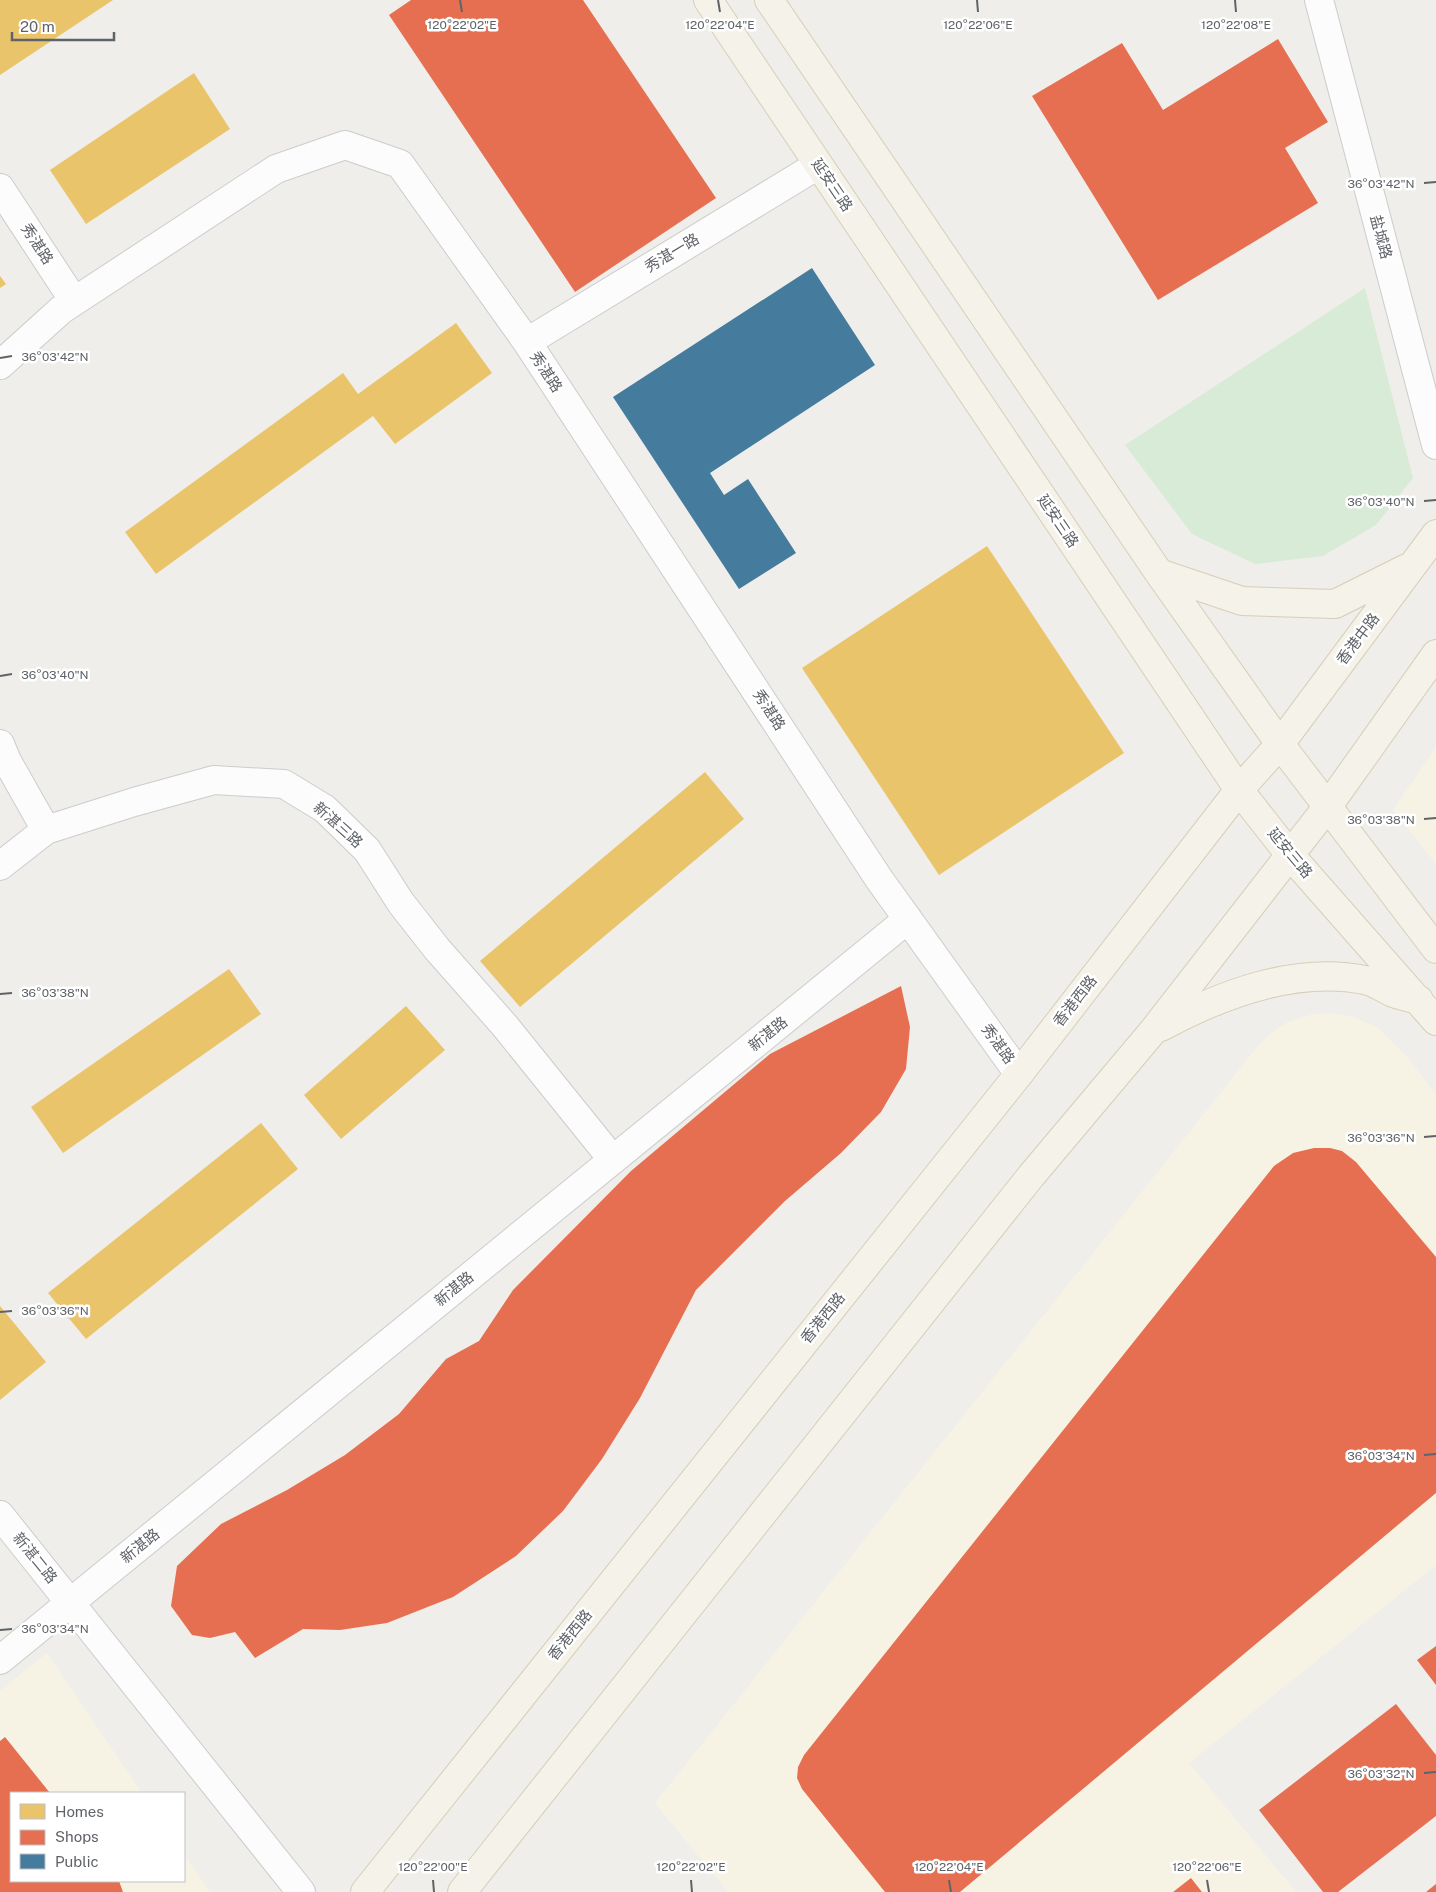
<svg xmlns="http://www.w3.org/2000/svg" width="1436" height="1892" font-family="'Public Sans','Noto Sans SC',sans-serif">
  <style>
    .commercial { fill: #f7f3e4 }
    .green { fill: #d8ebd6 }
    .homes { fill: #e9c46a }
    .shops { fill: #e76f51 }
    .public { fill: #457b9d }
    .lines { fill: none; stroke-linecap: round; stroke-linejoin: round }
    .minor-casing { stroke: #cbcccc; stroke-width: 30 }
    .major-casing { stroke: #d7ceb8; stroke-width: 30 }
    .minor { stroke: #fdfcfc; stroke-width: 28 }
    .major { stroke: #f4f2e9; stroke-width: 28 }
    .ticks { fill: none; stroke: #5f6368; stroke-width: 2 }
    .labels { text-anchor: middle; stroke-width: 5; stroke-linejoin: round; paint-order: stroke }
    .street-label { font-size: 15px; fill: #5f6368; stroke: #fff }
    .ticks-label { font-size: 12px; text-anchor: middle; fill: #5f6368; stroke: #fff; stroke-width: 5; stroke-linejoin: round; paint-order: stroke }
  </style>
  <rect width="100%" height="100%" fill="#efeeea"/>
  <path class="commercial" d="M1436 747V864L1393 810Z
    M1330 1013 1353 1017 1377 1027 1408 1058 1436 1095V1565L1189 1763 1296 1892H728L655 1803 1258 1046 1274 1031 1288 1022 1310 1015Z
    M47 1653 142 1793H11V1881H184V1854L210 1892H0V1691Z"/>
  <path class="green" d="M1365 288 1413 478 1376 525 1323 556 1255 564 1192 534 1125 445Z"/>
  <path class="homes" d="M0 0H113L0 75Z
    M194 73 230 129 86 224 50 170Z
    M0 276 6 284 0 288Z
    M456 323 492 373 395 444 373 416 156 574 125 532 343 373 358 394Z
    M987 546 1124 753 939 875 802 668Z
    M705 772 744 819 520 1007 480 961Z
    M229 969 261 1014 63 1153 31 1107Z
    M406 1006 445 1050 341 1139 304 1095Z
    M261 1123 298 1169 86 1339 48 1293Z
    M0 1306 46 1362 0 1400Z"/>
  <path class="shops" d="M411 0H583L716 198 575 292 389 15Z
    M1278 39 1328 122 1285 148 1318 203 1158 300 1032 96 1122 43 1163 110Z
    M901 986 910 1027 906 1069 881 1112 841 1153 785 1201 696 1290 640 1398 602 1459 563 1511 516 1556 453 1597 387 1623 340 1630 303 1629 255 1658 235 1632 210 1638 192 1635 171 1606 177 1566 221 1524 287 1490 345 1455 399 1414 446 1359 479 1341 513 1290 631 1171 770 1054Z
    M1314 1148H1330L1342 1151 1356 1162 1436 1257V1493L960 1892H885L802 1789 797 1778 798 1767 804 1755 1274 1166 1293 1153Z
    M1436 1646V1685L1417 1660Z
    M1396 1704 1436 1755V1816L1338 1892H1323L1259 1810Z
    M5 1737 50 1793H11V1881H119L123 1892H0V1741Z
    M1191 1878 1202 1892H1173Z
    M1436 1884V1892H1426Z"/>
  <path class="public" d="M812 268 875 365 710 473 724 495 748 479 796 553 739 589 613 397Z"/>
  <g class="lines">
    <g class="minor-casing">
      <path id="minor" d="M1319 0 1436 445
        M0 188 74 301
        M527 342 818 165
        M0 365 61 310 276 169 345 145 400 164 527 342 879 879 1019 1074
        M0 744 7 761 46 830
        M0 866 46 830 134 802 214 780 284 784 325 809 367 850 401 903 437 949 505 1026 613 1160
        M0 1515 301 1892
        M0 1660 908 919"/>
    </g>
    <g class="major-casing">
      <path id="major" d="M708 0 1239 790 1290 855 1436 1021
        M769 0 1159 573 1280 744 1436 949
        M1159 573 1242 601 1335 604 1407 568
        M1161 1027C1222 994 1295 966 1365 980 1375 982 1384 989 1393 993 1401 996 1410 998 1419 1000
        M365 1892 1019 1074 1239 790 1280 744 1436 534
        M462 1892 1031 1176 1153 1031 1328 806 1436 654"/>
    </g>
    <use href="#minor" class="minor"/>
    <use href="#major" class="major"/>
  </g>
  <path class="ticks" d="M460 0 462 12M718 0 720 12M977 0 978 12M1235 0 1236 12M1424 183 1436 182M0 358 12 356M1424 501 1436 500M0 676 12 674M1424 819 1436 818M0 994 12 993M1424 1137 1436 1136M0 1312 12 1311M1424 1455 1436 1454M0 1630 12 1629M1424 1773 1436 1772M433 1880 434 1892M691 1880 692 1892M949 1880 951 1892M1207 1880 1209 1892"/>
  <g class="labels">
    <g class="street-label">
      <text transform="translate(832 185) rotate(56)" y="5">延安三路</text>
      <text transform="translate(1381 237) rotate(75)" y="5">盐城路</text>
      <text transform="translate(37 244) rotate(57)" y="5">秀湛路</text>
      <text transform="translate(672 253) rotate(-31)" y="5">秀湛一路</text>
      <text transform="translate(546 372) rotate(57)" y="5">秀湛路</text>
      <text transform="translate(1058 521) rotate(56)" y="5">延安三路</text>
      <text transform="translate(1358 639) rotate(-53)" y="5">香港中路</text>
      <text transform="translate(769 710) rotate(57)" y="5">秀湛路</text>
      <text transform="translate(338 825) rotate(42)" y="5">新湛三路</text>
      <text transform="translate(1290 853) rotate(50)" y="5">延安三路</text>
      <text transform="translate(1075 1001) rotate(-52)" y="5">香港西路</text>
      <text transform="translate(768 1034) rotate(-39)" y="5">新湛路</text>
      <text transform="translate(998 1044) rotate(54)" y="5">秀湛路</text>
      <text transform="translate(454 1289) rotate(-39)" y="5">新湛路</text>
      <text transform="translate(823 1318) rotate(-51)" y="5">香港西路</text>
      <text transform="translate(140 1546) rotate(-39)" y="5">新湛路</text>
      <text transform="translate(35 1558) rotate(51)" y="5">新湛二路</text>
      <text transform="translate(570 1635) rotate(-51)" y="5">香港西路</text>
    </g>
  </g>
  <g class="ticks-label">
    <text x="462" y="29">120°22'02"E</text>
    <text x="720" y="29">120°22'04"E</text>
    <text x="978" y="29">120°22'06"E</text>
    <text x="1236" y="29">120°22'08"E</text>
    <text x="1381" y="188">36°03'42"N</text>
    <text x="55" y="361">36°03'42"N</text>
    <text x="1381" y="506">36°03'40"N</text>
    <text x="55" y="679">36°03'40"N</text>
    <text x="1381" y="824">36°03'38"N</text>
    <text x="55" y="997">36°03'38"N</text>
    <text x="1381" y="1142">36°03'36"N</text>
    <text x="55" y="1315">36°03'36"N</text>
    <text x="1381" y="1460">36°03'34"N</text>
    <text x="55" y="1633">36°03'34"N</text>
    <text x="1381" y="1778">36°03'32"N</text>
    <text x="433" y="1871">120°22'00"E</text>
    <text x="691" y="1871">120°22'02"E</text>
    <text x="949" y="1871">120°22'04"E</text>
    <text x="1207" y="1871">120°22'06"E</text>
  </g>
  <rect x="10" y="1792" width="175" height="90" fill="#ffffff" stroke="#bfc1c3"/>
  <rect x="20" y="1804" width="25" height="15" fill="#e9c46a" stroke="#bfc1c3"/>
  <text x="55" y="1817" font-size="15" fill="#5f6368">Homes</text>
  <rect x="20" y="1830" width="25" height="15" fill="#e76f51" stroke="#bfc1c3"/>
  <text x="55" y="1842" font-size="15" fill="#5f6368">Shops</text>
  <rect x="20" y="1854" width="25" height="15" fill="#457b9d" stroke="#bfc1c3"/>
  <text x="55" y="1867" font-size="15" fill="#5f6368">Public</text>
  <path d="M12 32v8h102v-8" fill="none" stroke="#5f6368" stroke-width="2.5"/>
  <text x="20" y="32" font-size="15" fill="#5f6368" stroke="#ffffff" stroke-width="4" paint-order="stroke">20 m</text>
</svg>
